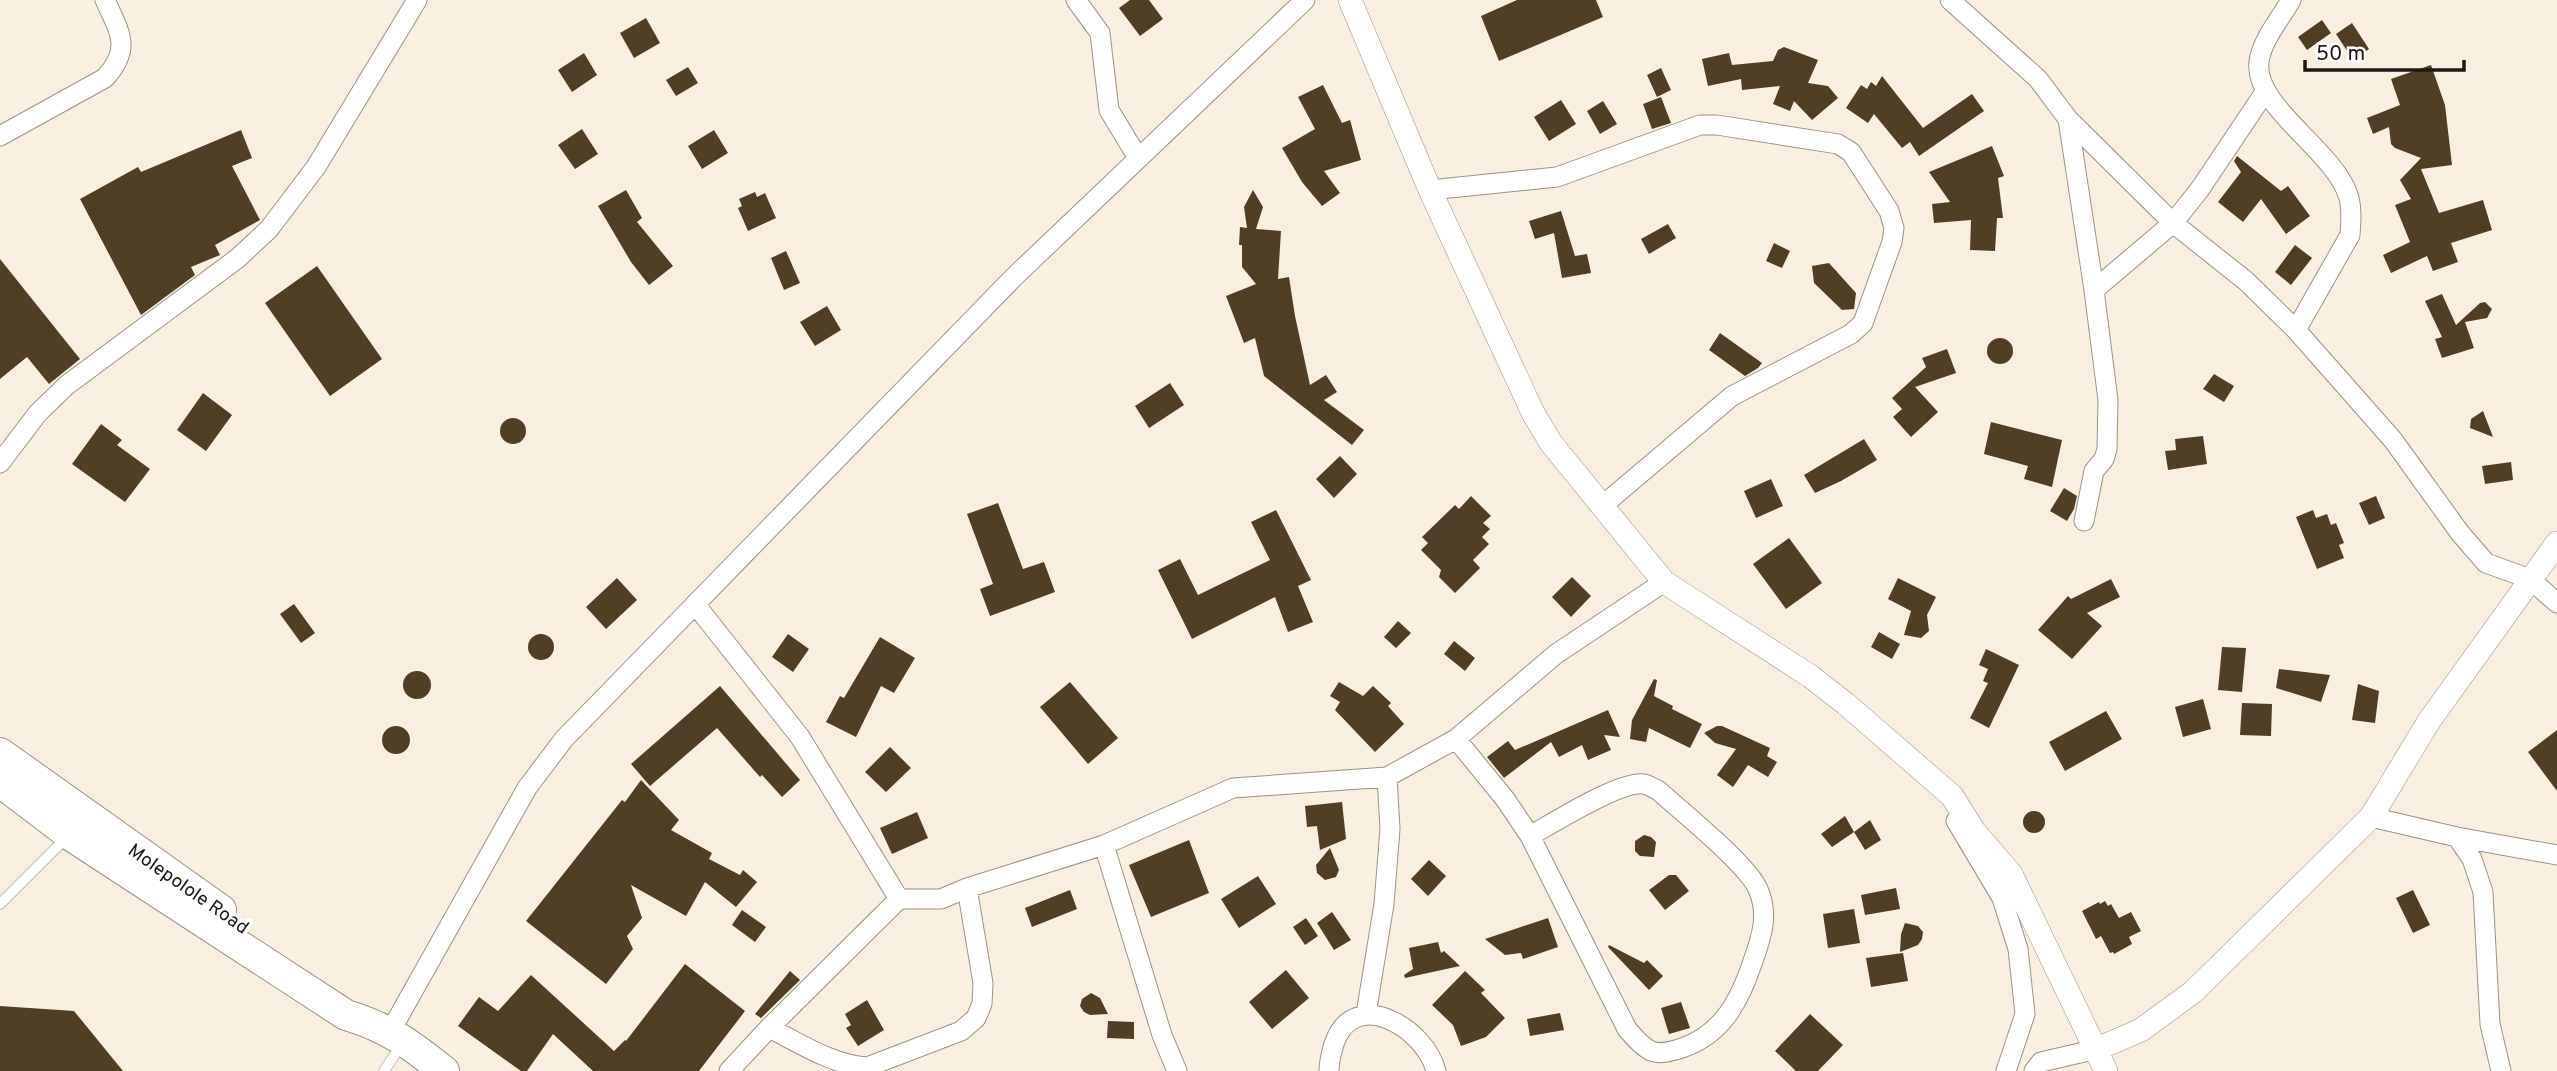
<svg xmlns="http://www.w3.org/2000/svg" width="2557" height="1071" font-family="Overpass,sans-serif">
  <style>
    .building { fill: #503f25 }
    .lines { fill: none; stroke-linecap: round; stroke-linejoin: round }
    .service-casing { stroke: #9c9386; stroke-width: 11 }
    .minor-casing { stroke: #9c9386; stroke-width: 21 }
    .tertiary-casing { stroke: #9c9386; stroke-width: 24 }
    .primary-casing { stroke: #9c9386; stroke-width: 32 }
    .service { stroke: #fff; stroke-width: 10 }
    .minor { stroke: #fff; stroke-width: 19 }
    .tertiary { stroke: #fff; stroke-width: 23 }
    .primary { stroke: #fff; stroke-width: 30 }
    .labels { text-anchor: middle; stroke-width: 7; stroke-linejoin: round; paint-order: stroke }
    .street-label { font-size: 19px; fill: #1d1915; stroke: #fff }
  </style>
  <rect width="100%" height="100%" fill="#f9efe1"/>
  <path class="building" d="M1130 0H1149L1163 19 1140 36 1119 8Z
    M1517 0H1596L1603 17 1499 61 1481 16Z
    M646 18 660 43 634 58 620 33Z
    M2322 20 2331 33 2307 50 2298 37Z
    M2352 23 2369 49 2353 60 2336 34Z
    M1784 47 1818 60 1808 83 1828 86 1838 98 1812 120 1794 101 1790 111 1773 104 1780 86 1742 90 1741 79 1708 86 1702 59 1729 53 1732 65 1773 61 1778 50Z
    M584 53 597 75 572 92 558 70Z
    M2431 65 2445 105 2452 165 2421 169 2439 213 2483 200 2492 230 2451 243 2458 262 2433 271 2427 256 2391 273 2383 255 2410 242 2395 205 2411 199 2400 180 2421 158 2395 148 2391 144 2389 127 2373 134 2367 118 2400 105 2391 79Z
    M688 67 698 83 676 96 666 80Z
    M1661 68 1671 90 1657 97 1647 75Z
    M1882 76 1923 128 1972 94 1984 111 1919 156 1910 142 1902 148 1874 114 1868 123 1846 108 1861 85 1867 89 1871 82 1876 86Z
    M1323 85 1342 123 1350 120 1361 160 1324 171 1340 193 1322 206 1302 182 1282 148 1315 129 1298 97Z
    M1661 97 1671 123 1652 129 1643 104Z
    M1561 100 1576 124 1549 141 1534 117Z
    M1603 101 1617 124 1600 134 1587 111Z
    M582 129 598 154 575 169 558 145Z
    M241 130 252 158 232 166 260 220 215 245 220 255 191 267 195 275 141 315 80 199 138 167 141 172Z
    M714 130 728 153 702 169 688 146Z
    M1992 146 2004 176 1998 178 2003 218H1997L1995 251 1970 250 1971 220 1934 223 1932 204 1950 202 1929 172Z
    M2237 156 2281 191 2288 186 2310 216 2286 234 2261 199 2243 222 2218 202 2241 172 2234 161Z
    M626 190 642 218 637 222 673 266 649 285 631 262 598 206Z
    M1253 190 1263 207 1256 229 1281 231 1278 279 1289 277 1295 316 1310 385 1326 375 1337 392 1324 400 1364 430 1352 445 1264 376 1255 338 1244 343 1226 296 1256 284 1242 267V245H1239L1240 227 1247 228 1244 207Z
    M755 192 757 197 765 193 776 218 748 231 738 208 742 206 739 199Z
    M1561 211 1575 256 1587 254 1591 273 1562 278 1554 233 1535 239 1529 221Z
    M1668 224 1676 238 1649 254 1641 239Z
    M1774 243 1790 251 1782 268 1766 261Z
    M2295 245 2312 258 2291 285 2275 272Z
    M786 251 800 283 784 290 771 258Z
    M0 259 80 359 49 384 27 357 0 379Z
    M1829 263 1856 293 1854 309 1842 310 1814 283 1812 266Z
    M317 266 382 359 330 396 265 303Z
    M2442 294 2456 325 2480 303 2485 302 2492 309 2487 318 2465 322 2474 348 2442 358 2435 339 2442 337 2425 301Z
    M827 306 841 330 815 346 800 322Z
    M1720 333 1762 363 1758 368 1745 376 1709 350Z
    M1987 351a13 13 0 1 1 26 0a13 13 0 1 1-26 0Z
    M1947 349 1956 373 1915 387 1938 412 1911 437 1893 417 1902 409 1892 398 1926 367 1922 358Z
    M2214 374 2234 386 2224 402 2203 389Z
    M1170 383 1184 405 1149 428 1135 406Z
    M203 393 232 415 206 451 177 430Z
    M2483 411 2493 437 2470 428 2471 419Z
    M500 431a13 13 0 1 1 26 0a13 13 0 1 1-26 0Z
    M1991 422 2062 440 2052 487 2024 479 2028 466 1984 454Z
    M101 424 122 440 117 445 150 469 125 502 72 464Z
    M2203 436 2207 464 2168 470 2165 451 2176 450 2175 439Z
    M1864 439 1877 460 1841 481 1815 493 1804 475Z
    M1340 456 1357 474 1334 498 1316 479Z
    M2511 462 2513 480 2485 484 2482 466Z
    M1771 479 1783 506 1756 518 1744 491Z
    M2064 488 2077 496 2074 509 2067 521 2050 511Z
    M1471 496 1491 516 1483 523 1490 529 1482 537 1489 544 1473 560 1480 568 1455 593 1439 577 1441 570 1421 550 1428 543 1422 537 1455 505 1459 509Z
    M2376 496 2385 518 2369 525 2359 503Z
    M998 503 1023 569 1044 562 1055 592 990 616 980 589 993 584 967 514Z
    M1276 510 1311 580 1298 586 1313 622 1288 632 1275 597 1192 639 1158 570 1180 559 1198 595 1270 560 1251 522Z
    M2313 510 2316 518 2327 514 2331 525 2336 523 2344 543 2339 545 2344 558 2317 569 2296 517Z
    M1789 538 1822 583 1786 609 1753 564Z
    M1572 577 1591 596 1571 617 1552 597Z
    M617 578 637 600 606 629 586 607Z
    M1898 578 1936 597 1927 615 1929 631 1921 638 1904 635 1911 611 1888 599Z
    M2111 579 2120 597 2087 613 2102 626 2072 659 2038 630 2068 596 2071 599Z
    M294 604 315 633 301 643 280 614Z
    M1398 621 1411 633 1396 648 1384 637Z
    M1879 632 1900 644 1892 659 1871 647Z
    M788 634 809 649 793 672 772 657Z
    M528 647a13 13 0 1 1 26 0a13 13 0 1 1-26 0Z
    M880 637 915 658 894 693 881 686 856 737 826 722 840 696 844 698Z
    M1454 641 1475 658 1465 671 1444 654Z
    M2222 647 2246 648 2242 692 2218 690Z
    M1986 649 2019 665 1989 728 1970 718 1988 683 1983 681 1988 669 1979 665Z
    M2279 669 2330 675 2321 702 2276 688Z
    M403 685a14 14 0 1 1 28 0a14 14 0 1 1-28 0Z
    M1654 679 1657 680 1654 696 1673 706 1672 709 1702 724 1690 748 1649 728 1646 742 1630 739 1632 720Z
    M1070 682 1118 738 1088 764 1040 707Z
    M1339 682 1363 696 1373 686 1391 703 1388 706 1404 724 1375 752 1335 710 1340 702 1330 696Z
    M2358 684 2379 691 2375 723 2352 720Z
    M720 686 800 780 782 797 762 775 760 777 717 728 650 786 631 764Z
    M2203 699 2211 729 2183 737 2175 707Z
    M2242 703 2272 704 2271 736 2240 735Z
    M1608 710 1620 737 1604 735 1611 750 1588 760 1582 745 1559 757 1551 742 1504 778 1487 757 1508 741 1515 750Z
    M2106 711 2122 739 2065 771 2049 742Z
    M1717 726H1722L1770 748 1767 756 1777 762 1768 777 1748 765 1733 787 1717 775 1736 749 1715 743 1704 733Z
    M382 740a14 14 0 1 1 28 0a14 14 0 1 1-28 0Z
    M2557 730V791L2528 752Z
    M890 747 911 768 886 792 865 772Z
    M641 780 679 820 671 830 712 853 709 859 740 875 743 870 757 882 736 907 705 882 686 916 631 885 642 918 627 936 633 949 606 984 526 921 622 800 625 802Z
    M1342 802 1346 839 1320 850 1317 826 1307 827 1305 806Z
    M2023 822a11 11 0 1 1 22 0a11 11 0 1 1-22 0Z
    M917 812 928 838 892 854 880 828Z
    M1845 816 1854 832 1832 847 1821 834Z
    M1870 820 1881 840 1865 850 1854 832Z
    M1644 835 1651 837 1656 842 1654 857 1640 856 1635 851V841Z
    M1189 840 1209 893 1151 917 1129 865Z
    M1330 848 1339 870 1336 877 1325 880 1317 873 1316 865Z
    M1429 860 1446 876 1428 896 1411 879Z
    M1669 875H1676L1689 891 1665 910 1649 890Z
    M1258 876 1276 904 1239 928 1221 899Z
    M1896 888 1900 909 1865 915 1861 895Z
    M1070 890 1077 909 1032 927 1025 908Z
    M2413 890 2430 925 2413 933 2396 898Z
    M2105 901 2108 906 2111 904 2119 918 2131 912 2141 931 2129 937 2132 944 2114 954 2113 952 2110 953 2101 936 2096 939 2082 911 2099 902 2100 904Z
    M1854 909 1860 943 1828 948 1823 914Z
    M742 910 766 927 755 942 732 925Z
    M1332 912 1351 940 1334 950 1317 923Z
    M1306 918 1318 936 1305 945 1293 927Z
    M1548 918 1558 947 1523 959 1521 953 1505 955 1485 939Z
    M1905 923 1918 926 1923 932 1922 939 1918 945 1900 952 1901 934Z
    M1438 942 1441 953 1444 951 1460 966 1405 978 1404 975 1413 969 1409 948Z
    M1609 945 1644 963 1647 960 1663 976 1649 990 1608 947Z
    M1903 953 1908 981 1871 987 1866 958Z
    M685 964 745 1011 699 1071H593L553 1034 527 1071H521L458 1026 479 997 498 1011 531 975 614 1051 625 1040 626 1041Z
    M1286 970 1309 998 1272 1029 1249 1002Z
    M790 971 800 980 761 1018 755 1014Z
    M1465 971 1485 990 1481 993 1505 1018 1486 1037 1461 1046 1453 1025 1432 1005Z
    M1091 993 1100 998 1108 1014 1090 1015 1084 1012 1080 1006 1082 999Z
    M867 1000 884 1030 858 1046 846 1028 851 1025 845 1014Z
    M1681 1002 1690 1028 1669 1034 1661 1008Z
    M0 1006 74 1011 123 1071H0Z
    M1560 1013 1564 1030 1530 1036 1527 1019Z
    M1810 1014 1843 1045 1818 1071H1796L1775 1051Z
    M1108 1021 1134 1022V1039L1107 1038Z"/>
  <g class="lines">
    <g class="service-casing">
      <path id="service" d="M0 904 67 837
        M384 1071 401 1045"/>
    </g>
    <g class="minor-casing">
      <path id="minor" d="M1076 0 1100 33 1109 110 1138 158
        M1950 0 2038 79 2068 119 2173 223 2246 281 2296 330 2393 440 2460 533 2486 563 2530 579 2557 603
        M2291 0C2281 18 2261 41 2259 62 2253 107 2337 152 2349 198 2352 210 2351 222 2350 235L2296 330
        M2068 119 2094 290 2108 400 2107 449 2104 459 2094 471 2084 521
        M0 136 105 78C132 48 120 33 105 0
        M1430 190 1557 177 1700 125H1717L1838 144 1851 152 1889 211 1894 228 1892 242 1863 323 1851 334 1732 396 1602 506
        M2094 290 2173 223 2200 189 2265 92
        M0 463 38 413 67 385 238 258 269 229 316 167 417 0
        M695 604 800 737 899 899
        M1456 739 1505 799 1530 836 1627 1029C1634 1037 1641 1046 1651 1051 1661 1055 1672 1051 1682 1048 1723 1034 1740 1000 1753 961 1762 936 1769 914 1758 889 1746 863 1683 813 1659 791 1655 789 1649 785 1644 784 1621 780 1553 823 1530 836
        M2371 817 2457 837 2472 859 2483 892 2490 1024 2501 1071
        M1956 821 2002 898 2018 949 2025 1014 2006 1071
        M2457 837 2557 855
        M1104 845 1162 1035 1177 1071
        M1366 1014 1384 904 1390 829 1387 777
        M769 1028C800 1043 832 1065 867 1067L961 1031 976 1018 982 1004 983 983 967 888
        M390 1032 527 788 564 739 1015 276 1305 0
        M729 1071 769 1028 899 899H941L967 888 1104 845 1233 788 1387 777 1456 739 1556 654 1664 582
        M1329 1071C1329 1061 1331 1054 1334 1044 1354 985 1425 1028 1436 1071
        M2034 1071 2041 1062 2097 1049"/>
    </g>
    <g class="tertiary-casing">
      <path id="tertiary" d="M1350 0 1430 190 1533 413 1551 443 1664 582 1810 676 1846 704 1952 796 1974 831 2011 874 2106 1071
        M2097 1049 2141 1030 2193 992 2371 817 2429 721 2557 543"/>
    </g>
    <g class="primary-casing">
      <path id="primary" d="M0 753 221 910
        M0 782 70 835 346 1015C389 1028 410 1044 444 1071"/>
    </g>
    <use href="#service" class="service"/>
    <use href="#minor" class="minor"/>
    <use href="#tertiary" class="tertiary"/>
    <use href="#primary" class="primary"/>
  </g>
  <g class="labels">
    <g class="street-label">
      <text transform="translate(189 888) rotate(35)" y="7">Molepolole Road</text>
    </g>
  </g>
  <path d="M2305 60v10h159v-10" fill="none" stroke="#1d1915" stroke-width="3.5"/>
  <text x="2316" y="60" font-size="21" fill="#1d1915" stroke="#ffffff" stroke-width="5" paint-order="stroke">50 m</text>
</svg>
